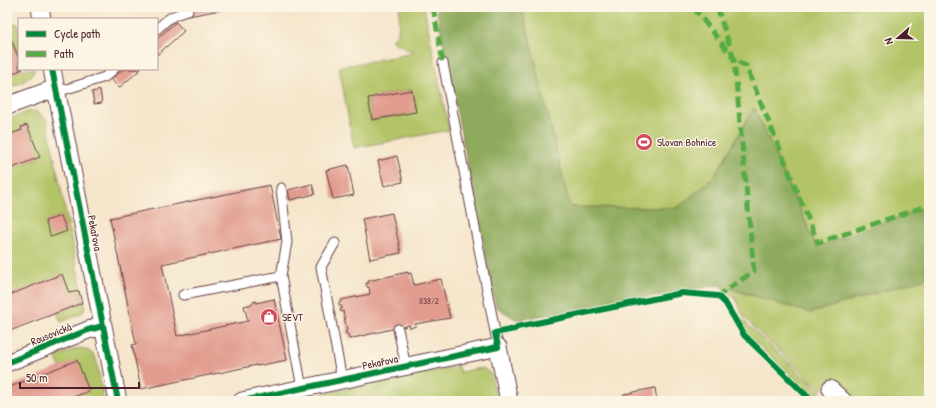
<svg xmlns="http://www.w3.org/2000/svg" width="936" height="408" font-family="'Patrick Hand',sans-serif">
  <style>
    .green { fill: #b3c467; stroke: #7e7249; fill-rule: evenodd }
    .forest { fill: #8eaa5c; stroke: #6c6444 }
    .building { fill: #e19c8f }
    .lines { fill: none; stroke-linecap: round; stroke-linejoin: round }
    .lane-casing { stroke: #643d43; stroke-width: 11 }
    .street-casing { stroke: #643d43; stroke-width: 19 }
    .lane { stroke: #fff; stroke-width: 9 }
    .street { stroke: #fff; stroke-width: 17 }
    .quiet { stroke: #57aa44; stroke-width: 5; stroke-dasharray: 10 5; stroke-linecap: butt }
    .cycleway-casing { stroke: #fcf5e5; stroke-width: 8 }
    .cycleway { stroke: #00873e; stroke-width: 6 }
    .labels { text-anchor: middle; stroke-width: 3; stroke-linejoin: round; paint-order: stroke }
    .number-label { font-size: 9px; fill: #703e44 }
    .poi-label { font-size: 11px; fill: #4a1f2b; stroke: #fcf5e5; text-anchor: start }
    .street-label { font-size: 11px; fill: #4a1f2b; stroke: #fcf5e5 }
  </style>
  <rect width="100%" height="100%" fill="#fcf5e5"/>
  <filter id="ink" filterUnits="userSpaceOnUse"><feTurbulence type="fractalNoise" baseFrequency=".025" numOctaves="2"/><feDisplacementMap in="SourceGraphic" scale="8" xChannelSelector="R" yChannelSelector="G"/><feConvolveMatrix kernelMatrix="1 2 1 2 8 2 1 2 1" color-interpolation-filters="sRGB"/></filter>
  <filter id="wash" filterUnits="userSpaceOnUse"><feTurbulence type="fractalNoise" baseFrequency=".012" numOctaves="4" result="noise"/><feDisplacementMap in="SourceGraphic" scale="16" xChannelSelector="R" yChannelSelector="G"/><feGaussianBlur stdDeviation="0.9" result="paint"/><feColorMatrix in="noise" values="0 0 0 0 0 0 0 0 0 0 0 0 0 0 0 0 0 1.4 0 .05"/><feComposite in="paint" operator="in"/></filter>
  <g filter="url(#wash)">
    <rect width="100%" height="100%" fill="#f5e5ca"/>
    <path class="green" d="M400 7H424L449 130 354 148 339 67 414 53 391 40 398 33ZM411 90 416 112 372 120 368 98Z
      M522 7H929V206L817 247 754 108 714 177 677 209 570 207Z
      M7 22 15 23 19 25V59L11 39 7 40Z
      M23 69H35C31 80 21 83 10 87L7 78V76Z
      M29 111C38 111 42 114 47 121L85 307 84 310 82 313 61 322 57 313 82 303 79 291 69 293 62 275 7 296V170L40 157 27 125 21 127 22 130 8 135 7 133V120ZM61 216 66 230 45 222Z
      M929 277V401H851L831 382 821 390 745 319 736 299 719 285 810 313Z
      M736 314 830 401H819L745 333Z
      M79 348C88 349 91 351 96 359L104 401H63L89 391 60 367 55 356Z
      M458 366 460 372 483 368 491 374 497 401H288Z"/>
    <path class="forest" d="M436 7H522L570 207 677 208 714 177 754 108 817 247 929 206V277L810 313 719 285 517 320 496 307Z"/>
    <g id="blocks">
      <path class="building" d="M73 7H84V8L73 10Z
        M187 7H229L230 8 189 16Z
        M176 22 184 31 157 55V39Z
        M11 39 19 59V69H23L7 76V40Z
        M123 69H141L119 88 111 79Z
        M100 90 102 103 94 104 92 92Z
        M412 90 416 112 372 120 368 98Z
        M27 125 40 157 7 170V135L22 130 21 127Z
        M397 156 403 182 384 186 378 161Z
        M348 165 354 195 333 199 326 170Z
        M312 184 315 194 290 200 288 190Z
        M270 185 281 239 162 264 177 336 248 321 244 306 253 304V302L256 301V303L274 299 287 360 257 366V365L141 389 132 345 136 344 110 218Z
        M392 213 401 253 370 259 362 219Z
        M61 216 67 231 51 237 45 221Z
        M408 272V274L411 273 414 285 441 279 450 318 415 324 416 326 410 328 409 325 403 327V328L396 330V328L349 339 348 334H346L345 332 347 331 343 311 341 312 340 309H342V306H339V303L341 302V300L370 294 369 287H367L366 283H369L368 281Z
        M62 274 69 293 79 291 82 303 7 332V296Z
        M77 360 89 391 63 401H7V388Z
        M655 388 657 401H605V400L624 397V394Z"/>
    </g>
  </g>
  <g filter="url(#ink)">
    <use href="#blocks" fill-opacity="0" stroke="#643d43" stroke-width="1"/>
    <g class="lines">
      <g class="lane-casing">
        <path id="lane" d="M157 29C169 18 172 15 188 11
          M443 63 498 347
          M57 92 105 77 114 69
          M281 188 287 242 281 276 302 388
          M335 243 321 267 342 380
          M183 295 281 276
          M398 329 406 367"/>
      </g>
      <g class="street-casing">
        <path id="street" d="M40 7 42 19
          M52 69 118 401
          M7 106 56 88
          M7 363 88 330 103 326
          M830 389 843 401
          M242 401 498 347 509 401"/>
      </g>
      <use href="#lane" class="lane"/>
      <use href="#street" class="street"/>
      <path class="quiet" d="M433 7 443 63
        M693 7 734 59 754 271 718 296
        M717 7 734 59 746 66 818 243 929 205"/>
      <g class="cycleway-casing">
        <path id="cycleway" d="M52 69 118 401
          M7 363 88 330 103 326
          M242 401 498 347 495 333 515 329 517 327 682 293 718 296 726 304 744 335 812 401"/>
      </g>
      <use href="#cycleway" class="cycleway"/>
    </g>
  </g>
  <defs>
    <g id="stadium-disc" transform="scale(0.9)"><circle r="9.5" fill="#d1495b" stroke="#fcf5e5"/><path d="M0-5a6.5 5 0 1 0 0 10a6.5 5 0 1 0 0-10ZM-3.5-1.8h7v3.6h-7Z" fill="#fff"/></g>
    <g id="shop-disc" transform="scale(0.9)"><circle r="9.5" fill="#d1495b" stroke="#fcf5e5"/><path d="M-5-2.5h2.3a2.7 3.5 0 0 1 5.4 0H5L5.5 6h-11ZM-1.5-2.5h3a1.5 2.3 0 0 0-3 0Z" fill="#fff"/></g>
  </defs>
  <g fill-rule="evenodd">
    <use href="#stadium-disc" x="644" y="142"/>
    <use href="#shop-disc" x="269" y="317"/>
  </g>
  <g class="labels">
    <g class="number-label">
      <text x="429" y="304">838/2</text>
    </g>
    <g class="poi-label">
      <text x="657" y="146">Slovan Bohnice</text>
      <text x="282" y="321">SEVT</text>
    </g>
    <g class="street-label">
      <text transform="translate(95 233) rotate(79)" y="4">Pekařova</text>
      <text transform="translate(51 334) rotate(-22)" y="4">Rousovická</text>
      <text transform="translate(380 362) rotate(-12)" y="4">Pekařova</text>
    </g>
  </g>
  <rect width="936" height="408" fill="none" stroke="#fcf5e5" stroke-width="24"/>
  <rect x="18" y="18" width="140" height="52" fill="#fcf5e5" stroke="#b59f9b"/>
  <rect x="26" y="31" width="20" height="6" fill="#00873e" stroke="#b59f9b"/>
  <text x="54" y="38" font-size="12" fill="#4a1f2b">Cycle path</text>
  <rect x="26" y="51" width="20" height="6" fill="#57aa44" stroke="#b59f9b"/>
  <text x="54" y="58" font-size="12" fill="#4a1f2b">Path</text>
  <g transform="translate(898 38) rotate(250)" stroke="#fcf5e5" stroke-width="3" paint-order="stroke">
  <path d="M0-3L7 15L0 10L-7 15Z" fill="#4a1f2b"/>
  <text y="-6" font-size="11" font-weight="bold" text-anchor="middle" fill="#4a1f2b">N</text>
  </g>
  <path d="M20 382v6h119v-6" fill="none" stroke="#4a1f2b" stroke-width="2"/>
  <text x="26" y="382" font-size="12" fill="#4a1f2b" stroke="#fcf5e5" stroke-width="3" paint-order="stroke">50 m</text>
</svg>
